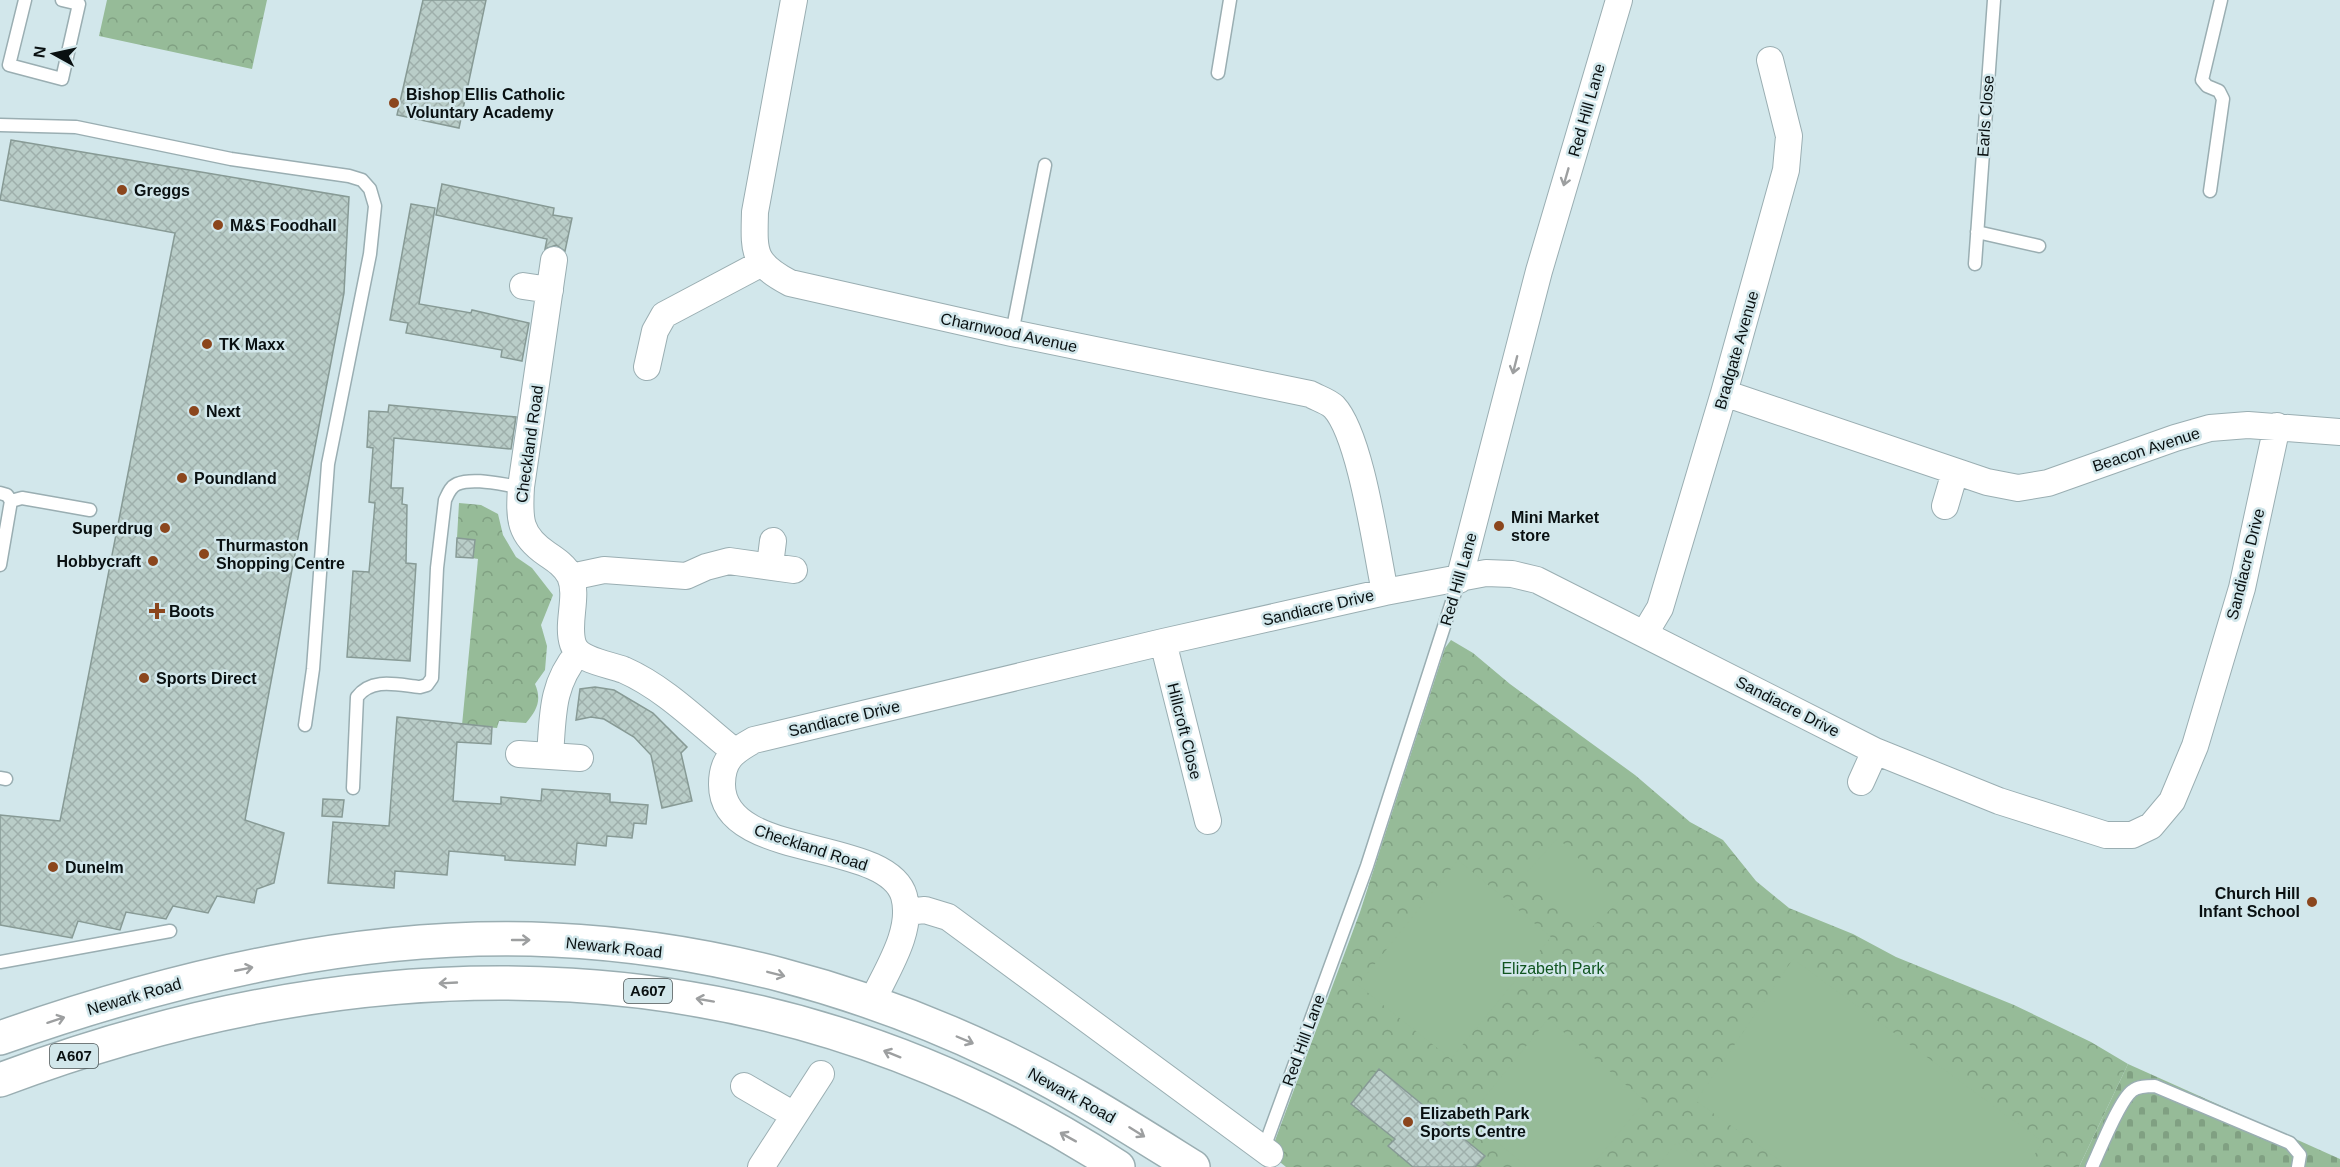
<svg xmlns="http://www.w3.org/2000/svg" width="2340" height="1167" font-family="Arial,sans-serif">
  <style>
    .cemetery { fill: url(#cemetery-stones) }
    .park { fill: url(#park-crowns) }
    .garden { fill: #96bb98 }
    .building { fill: url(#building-cross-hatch); stroke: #879a95; stroke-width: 1.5 }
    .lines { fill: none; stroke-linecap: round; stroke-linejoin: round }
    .service-casing { stroke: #9aaeb2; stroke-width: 15 }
    .minor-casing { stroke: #9aaeb2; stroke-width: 28 }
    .trunk-casing { stroke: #9aaeb2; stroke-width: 36 }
    .service { stroke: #fff; stroke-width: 12 }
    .minor { stroke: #fff; stroke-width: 26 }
    .trunk { stroke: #fff; stroke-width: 33 }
    .oneway { stroke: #9d9fa0 }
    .poi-dot { fill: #8b461d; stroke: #d2e7eb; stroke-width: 2 }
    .labels { text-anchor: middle; stroke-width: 5; stroke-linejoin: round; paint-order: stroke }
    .shield { fill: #d2e7eb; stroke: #455052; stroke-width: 1.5 }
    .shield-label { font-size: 15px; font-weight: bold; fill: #091011 }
    .poi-label { font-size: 16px; font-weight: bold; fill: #091011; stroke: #d2e7eb; text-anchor: start }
    .street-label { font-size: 16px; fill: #091011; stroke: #d2e7eb }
    .park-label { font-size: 16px; fill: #10551f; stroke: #d2e7eb }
  </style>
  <defs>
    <pattern id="cemetery-stones" width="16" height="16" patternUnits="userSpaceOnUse" patternTransform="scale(1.5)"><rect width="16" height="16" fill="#96bb98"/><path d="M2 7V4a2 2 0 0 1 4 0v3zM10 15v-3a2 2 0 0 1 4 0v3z" fill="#80a082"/></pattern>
    <pattern id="park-crowns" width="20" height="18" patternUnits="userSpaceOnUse" patternTransform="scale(1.5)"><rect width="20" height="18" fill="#96bb98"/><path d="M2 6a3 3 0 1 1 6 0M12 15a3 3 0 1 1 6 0" fill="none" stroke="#80a082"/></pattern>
    <pattern id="building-cross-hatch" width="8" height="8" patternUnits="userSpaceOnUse" patternTransform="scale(1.5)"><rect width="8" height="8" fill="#b9cdc8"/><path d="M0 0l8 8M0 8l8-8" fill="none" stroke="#9eafab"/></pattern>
  </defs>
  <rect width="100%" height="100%" fill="#d2e7eb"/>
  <path class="cemetery" d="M2128 1064 2340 1159V1167H2079Z"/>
  <path class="park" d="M107 0H267L252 69 99 36Z
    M459 503 481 505 498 514 503 535 516 557 532 568 553 595 541 625 547 646 545 670 535 684C542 700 537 710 526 723L499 721 497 728 462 725 478 559 473 558 474 540 457 538Z
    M1451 640 1473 653 1510 684 1635 775 1690 822 1723 840 1756 881 1789 908 1853 934 1896 957 2014 1005 2091 1042 2128 1064 2079 1167H1286L1270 1154 1360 912 1445 648Z"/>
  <path class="garden" d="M1558 838 1620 900 1586 933 1526 873Z
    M1458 860 1551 937 1451 1059 1358 985Z
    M1793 959 2043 1142 2026 1167H1789L1696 1101Z
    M1548 1019 1645 1101 1591 1167H1527L1468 1118Z
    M1677 1142 1707 1167H1657Z"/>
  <path class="building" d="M423 0H486L459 128 397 115Z
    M11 140 349 197 344 293 245 820 284 833 274 883 257 889 254 903 217 896 208 913 173 906 166 919 126 912 120 930 78 921 72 938 0 925V815L60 821 175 233 0 200Z
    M442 184 554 208 553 215 572 218 565 251 556 245 545 249 547 239 436 215Z
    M411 204 435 208 419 304 471 313 472 310 529 323 522 361 501 357 502 350 406 333 408 323 390 320Z
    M389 405 516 417 511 449 394 438 391 488H403L402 504 407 505 406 563 416 564 410 661 347 657 353 571 369 572 370 561 375 503 369 502 373 448 367 447 369 411 388 412Z
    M457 538 475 540 473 558 456 557Z
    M595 687 614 690 653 713 687 747 681 753 692 801 662 808 651 755 634 737 604 719 591 717 576 720 580 689Z
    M397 717 492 727 491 744 457 742 453 801 501 804V797L541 801 542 789 610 794V802L648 805 646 824 634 823 632 838 607 836 606 846 577 843 575 865 505 860V856L449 851 447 875 395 871 394 888 328 883 333 822 389 826Z
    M323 799 344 800 342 817 322 816Z
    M1379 1069 1485 1156 1475 1167H1413L1388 1146 1395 1139 1351 1104Z"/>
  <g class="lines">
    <g class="service-casing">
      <path id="service" d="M25 0 9 65 62 79 79 4 62 0
        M1218 73 1230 0
        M0 125 76 127 231 159 349 176 362 180 370 189 375 206 370 254 328 464 313 669 305 725
        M2210 191 2223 99 2219 91 2207 86 2202 80 2221 0
        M1977 232 2039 246
        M1975 264 1994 0
        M1012 333 1045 165
        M0 493 7 495 11 501 22 498 90 510
        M0 565 11 501
        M0 778 6 779
        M353 788 357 697C372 677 398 685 420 687L427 685 432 678 437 568 445 500C448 494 450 487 457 484 474 477 503 485 521 487
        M0 962 170 931
        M1264 1148 1367 866 1459 580
        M2092 1167C2100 1150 2119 1101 2132 1091 2138 1086 2147 1086 2155 1086L2290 1143 2300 1155 2298 1167"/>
    </g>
    <g class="minor-casing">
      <path id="minor" d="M794 0 755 212C754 252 752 263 790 283L1012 333 1310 394C1317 398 1328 401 1334 407 1361 436 1376 549 1385 592
        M554 260 521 487C519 519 519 535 547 554 556 560 565 566 570 576 579 596 566 623 573 644 578 661 609 664 624 670 665 688 699 723 734 751
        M523 286 550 290
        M647 367 655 331 664 315 762 263
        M1724 393 1987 482 2018 488 2048 483 2175 438 2210 428 2248 425 2340 432
        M1945 506 1955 472
        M770 565 773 541
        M571 577 604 570 686 576 706 567 729 561 794 570
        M1459 580 1539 271 1619 0
        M1645 633 1660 608 1724 393 1786 170 1789 136 1770 60
        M1163 642 1208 821
        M519 754 580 758
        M550 756C553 716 551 685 578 653
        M1861 782 1875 751
        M906 912 925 910 948 917 1270 1154
        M872 1002C886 971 914 931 904 896 887 837 721 861 722 784 722 759 734 751 754 740L1163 642 1385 592 1486 573 1512 574 1537 580 1875 751 1999 801 2106 835H2132L2151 826 2172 801 2195 746 2242 588 2277 426
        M744 1086 794 1115
        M761 1167 821 1074"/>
    </g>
    <g class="trunk-casing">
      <path id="trunk" d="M0 1038C176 976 366 931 554 940 707 947 859 988 997 1054 1065 1086 1129 1127 1193 1167
        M0 1080C381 937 770 941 1118 1167"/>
    </g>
    <use href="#service" class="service"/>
    <use href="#minor" class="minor"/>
    <use href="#trunk" class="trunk"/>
  </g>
  <defs><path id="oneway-shaft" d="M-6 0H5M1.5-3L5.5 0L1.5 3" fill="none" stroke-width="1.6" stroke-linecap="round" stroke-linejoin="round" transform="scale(1.5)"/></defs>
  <g class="oneway">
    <use href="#oneway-shaft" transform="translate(1566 177) rotate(106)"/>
    <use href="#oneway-shaft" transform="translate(1515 365) rotate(104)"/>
    <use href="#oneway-shaft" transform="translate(521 940)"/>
    <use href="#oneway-shaft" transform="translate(244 969) rotate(-11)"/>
    <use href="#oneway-shaft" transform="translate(776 974) rotate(14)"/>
    <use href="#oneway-shaft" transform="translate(448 983) rotate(177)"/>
    <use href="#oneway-shaft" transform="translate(705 1000) rotate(-170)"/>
    <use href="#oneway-shaft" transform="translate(56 1020) rotate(-18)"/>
    <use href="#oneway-shaft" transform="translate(965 1040) rotate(23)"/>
    <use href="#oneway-shaft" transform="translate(892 1054) rotate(-158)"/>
    <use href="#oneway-shaft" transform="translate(1137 1132) rotate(32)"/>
    <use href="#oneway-shaft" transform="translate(1068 1137) rotate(-151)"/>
  </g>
  <g class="poi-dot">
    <circle cx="394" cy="103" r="6"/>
    <circle cx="122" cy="190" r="6"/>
    <circle cx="218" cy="225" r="6"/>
    <circle cx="207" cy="344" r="6"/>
    <circle cx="194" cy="411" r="6"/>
    <circle cx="182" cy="478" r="6"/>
    <circle cx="1499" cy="526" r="6"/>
    <circle cx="165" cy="528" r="6"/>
    <circle cx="204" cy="554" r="6"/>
    <circle cx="153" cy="561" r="6"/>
    <path d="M154 602h6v6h6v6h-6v6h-6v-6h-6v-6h6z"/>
    <circle cx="144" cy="678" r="6"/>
    <circle cx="53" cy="867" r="6"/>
    <circle cx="2312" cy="902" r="6"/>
    <circle cx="1408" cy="1122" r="6"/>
  </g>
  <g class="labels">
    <g class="shield">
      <rect x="624" y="979" width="48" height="24" rx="4.5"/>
      <rect x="50" y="1044" width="48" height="24" rx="4.5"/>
    </g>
    <g class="shield-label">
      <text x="648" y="996">A607</text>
      <text x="74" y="1061">A607</text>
    </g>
    <g class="poi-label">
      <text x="406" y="100">Bishop Ellis Catholic<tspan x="406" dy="18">Voluntary Academy</tspan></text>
      <text x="134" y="196">Greggs</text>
      <text x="230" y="231">M&amp;S Foodhall</text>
      <text x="219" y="350">TK Maxx</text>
      <text x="206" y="417">Next</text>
      <text x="194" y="484">Poundland</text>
      <text x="1511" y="523">Mini Market<tspan x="1511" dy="18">store</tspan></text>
      <text x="153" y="534" text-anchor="end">Superdrug</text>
      <text x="216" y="551">Thurmaston<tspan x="216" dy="18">Shopping Centre</tspan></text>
      <text x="141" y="567" text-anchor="end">Hobbycraft</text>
      <text x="169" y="617">Boots</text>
      <text x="156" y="684">Sports Direct</text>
      <text x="65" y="873">Dunelm</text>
      <text x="2300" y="899" text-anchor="end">Church Hill<tspan x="2300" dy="18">Infant School</tspan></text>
      <text x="1420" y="1119">Elizabeth Park<tspan x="1420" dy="18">Sports Centre</tspan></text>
    </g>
    <g class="street-label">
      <text transform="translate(1586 110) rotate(-74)" y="6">Red Hill Lane</text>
      <text transform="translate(1985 116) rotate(-86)" y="6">Earls Close</text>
      <text transform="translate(1009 332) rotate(12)" y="6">Charnwood Avenue</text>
      <text transform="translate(1736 350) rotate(-74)" y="6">Bradgate Avenue</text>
      <text transform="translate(529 444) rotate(-82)" y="6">Checkland Road</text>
      <text transform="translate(2146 449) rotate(-18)" y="6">Beacon Avenue</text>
      <text transform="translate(2245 564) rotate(-76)" y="6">Sandiacre Drive</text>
      <text transform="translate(1458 579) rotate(-74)" y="6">Red Hill Lane</text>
      <text transform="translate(1318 607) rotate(-13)" y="6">Sandiacre Drive</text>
      <text transform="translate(1788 706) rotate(27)" y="6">Sandiacre Drive</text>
      <text transform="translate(844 718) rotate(-13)" y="6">Sandiacre Drive</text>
      <text transform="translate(1185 731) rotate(76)" y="6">Hillcroft Close</text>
      <text transform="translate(811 847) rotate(18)" y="6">Checkland Road</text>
      <text transform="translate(614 947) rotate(6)" y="6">Newark Road</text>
      <text transform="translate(134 996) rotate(-16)" y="6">Newark Road</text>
      <text transform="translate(1303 1040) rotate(-70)" y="6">Red Hill Lane</text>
      <text transform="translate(1072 1095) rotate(29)" y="6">Newark Road</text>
    </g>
    <g class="park-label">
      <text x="1553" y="974">Elizabeth Park</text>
    </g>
  </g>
  <g transform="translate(54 54) rotate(278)" stroke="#d2e7eb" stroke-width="4.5" paint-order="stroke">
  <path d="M0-4.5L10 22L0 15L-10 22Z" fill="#091011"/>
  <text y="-9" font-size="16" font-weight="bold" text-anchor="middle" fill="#091011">N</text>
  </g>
</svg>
